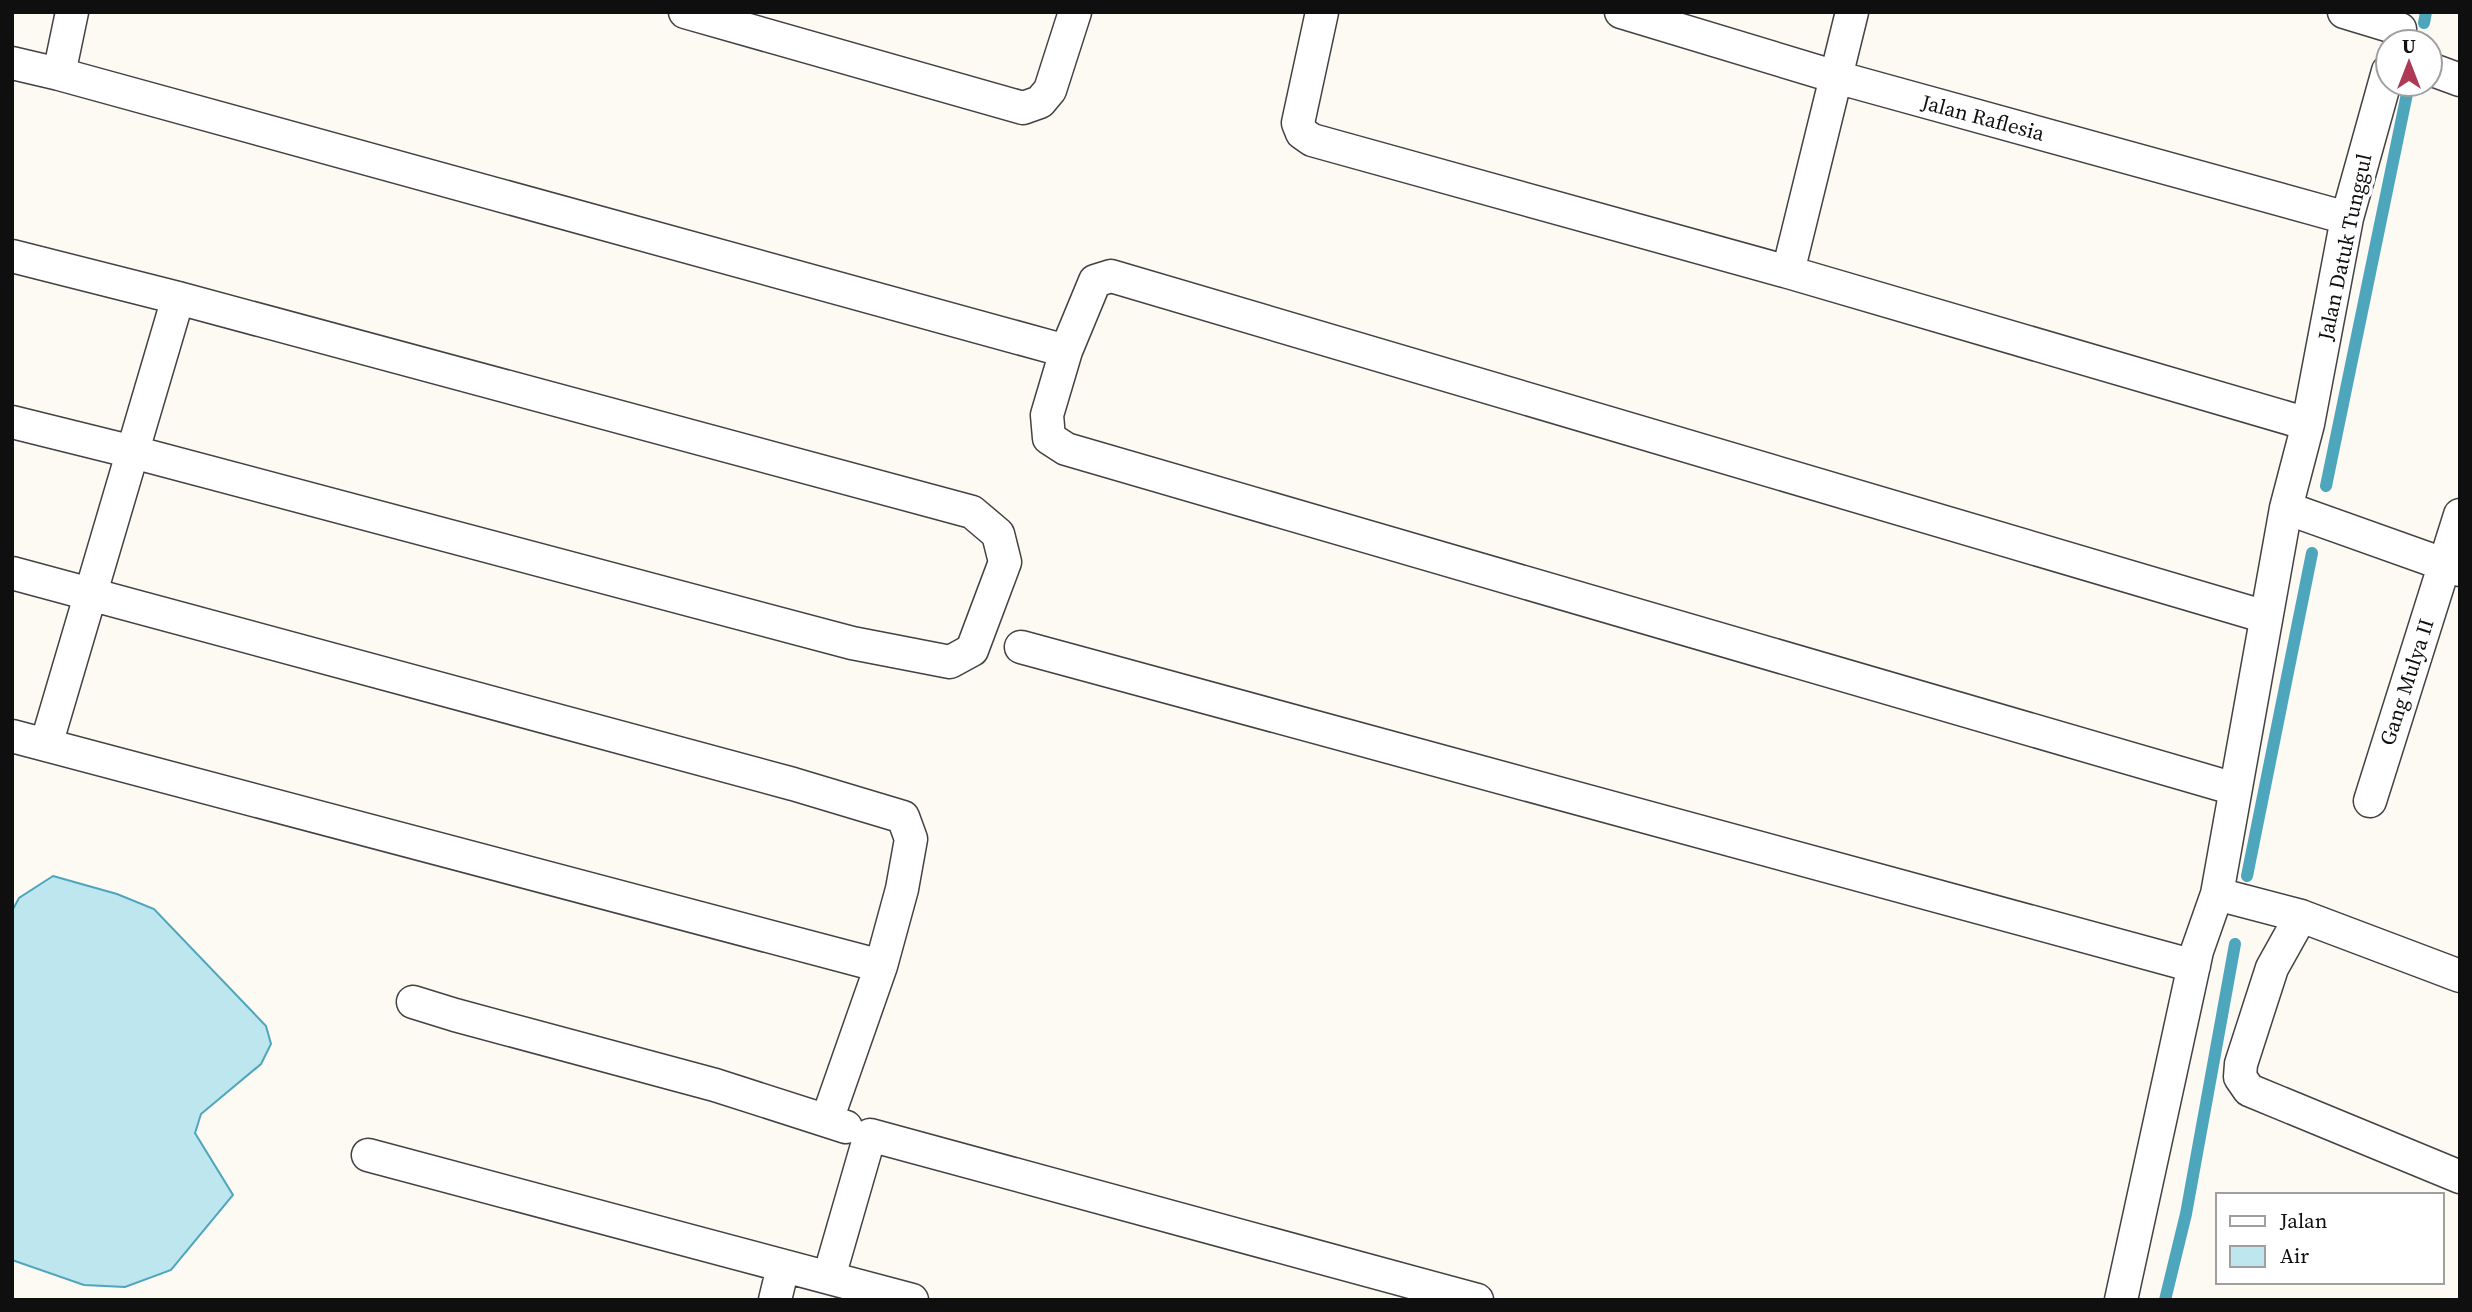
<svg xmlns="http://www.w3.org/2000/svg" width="2472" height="1312" font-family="'Source Serif 4',serif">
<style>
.water{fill:#bee6ef;stroke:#4ea6bc;stroke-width:2}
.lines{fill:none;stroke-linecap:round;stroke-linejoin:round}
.stream{stroke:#4ea6bc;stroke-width:12}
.street-casing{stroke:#424242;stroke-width:35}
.street{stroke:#fff;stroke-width:32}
.labels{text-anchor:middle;stroke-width:7;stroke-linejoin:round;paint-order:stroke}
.street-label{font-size:21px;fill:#0f0f0f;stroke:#fff}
</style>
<rect width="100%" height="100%" fill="#fdf9f3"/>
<path class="water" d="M53 876 117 894 154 909 266 1026 271 1044 261 1064 201 1114 195 1133 233 1195 171 1270 125 1287 84 1285 12 1260V911L19 898Z"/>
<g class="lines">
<path class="stream" d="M2424 23 2426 12
M2326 486 2409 84
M2247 876 2312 553
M2165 1300 2186 1214 2235 944"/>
<g class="street-casing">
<path id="street" d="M72 12 59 74 1066 351
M685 12 1023 108 1040 102 1050 90 1075 12
M1322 12 1298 123 1302 133 1312 140 1788 272 2308 424
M1621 12 1836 77 2347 218
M2344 12 2400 29
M12 63 59 74
M2430 69 2460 80
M12 256 178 298 972 512 998 534 1005 562 972 650 950 662 852 643 133 452 12 422
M1788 272 1852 12
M2286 508 2460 570
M12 573 793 784 903 817 911 839 902 889 881 966 827 1120
M1021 647 2194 966
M12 736 881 966
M46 745 178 298
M2235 789 1066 449 1049 438 1047 415 1066 351 1095 281 1111 276 2266 617
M2370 801 2460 515
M2217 894 2301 916 2460 976
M2301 916 2272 968 2241 1064 2240 1077 2249 1090 2460 1177
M413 1002 455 1015 715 1085 846 1127
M368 1155 912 1300
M829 1277 870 1135 1477 1300
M775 1300 783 1267
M2121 1300 2197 951 2217 894 2286 508 2308 424 2347 218 2388 71"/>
</g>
<use href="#street" class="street"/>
</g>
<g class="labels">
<g class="street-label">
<text transform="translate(1983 118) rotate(15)" y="7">Jalan Raflesia</text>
<text transform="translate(2345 247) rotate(-78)" y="7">Jalan Datuk Tunggul</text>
<text transform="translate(2407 682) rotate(-72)" y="7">Gang Mulya II</text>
</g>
</g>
<rect width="2472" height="1312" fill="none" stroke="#0f0f0f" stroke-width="28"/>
<rect x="2216" y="1193" width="228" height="91" fill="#ffffff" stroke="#9f9f9f" stroke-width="2"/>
<rect x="2230" y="1216" width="35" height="10" fill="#ffffff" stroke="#9f9f9f" stroke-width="2"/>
<text x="2280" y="1228" font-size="21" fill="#0f0f0f">Jalan</text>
<rect x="2230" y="1246" width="35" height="21" fill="#bee6ef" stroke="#9f9f9f" stroke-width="2"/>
<text x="2280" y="1263" font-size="21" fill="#0f0f0f">Air</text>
<g transform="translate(2409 63)"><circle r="33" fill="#ffffff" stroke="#9f9f9f" stroke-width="2"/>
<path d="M0-5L12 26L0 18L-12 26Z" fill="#ae3956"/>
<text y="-10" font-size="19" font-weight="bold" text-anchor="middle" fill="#0f0f0f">U</text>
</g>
</svg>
